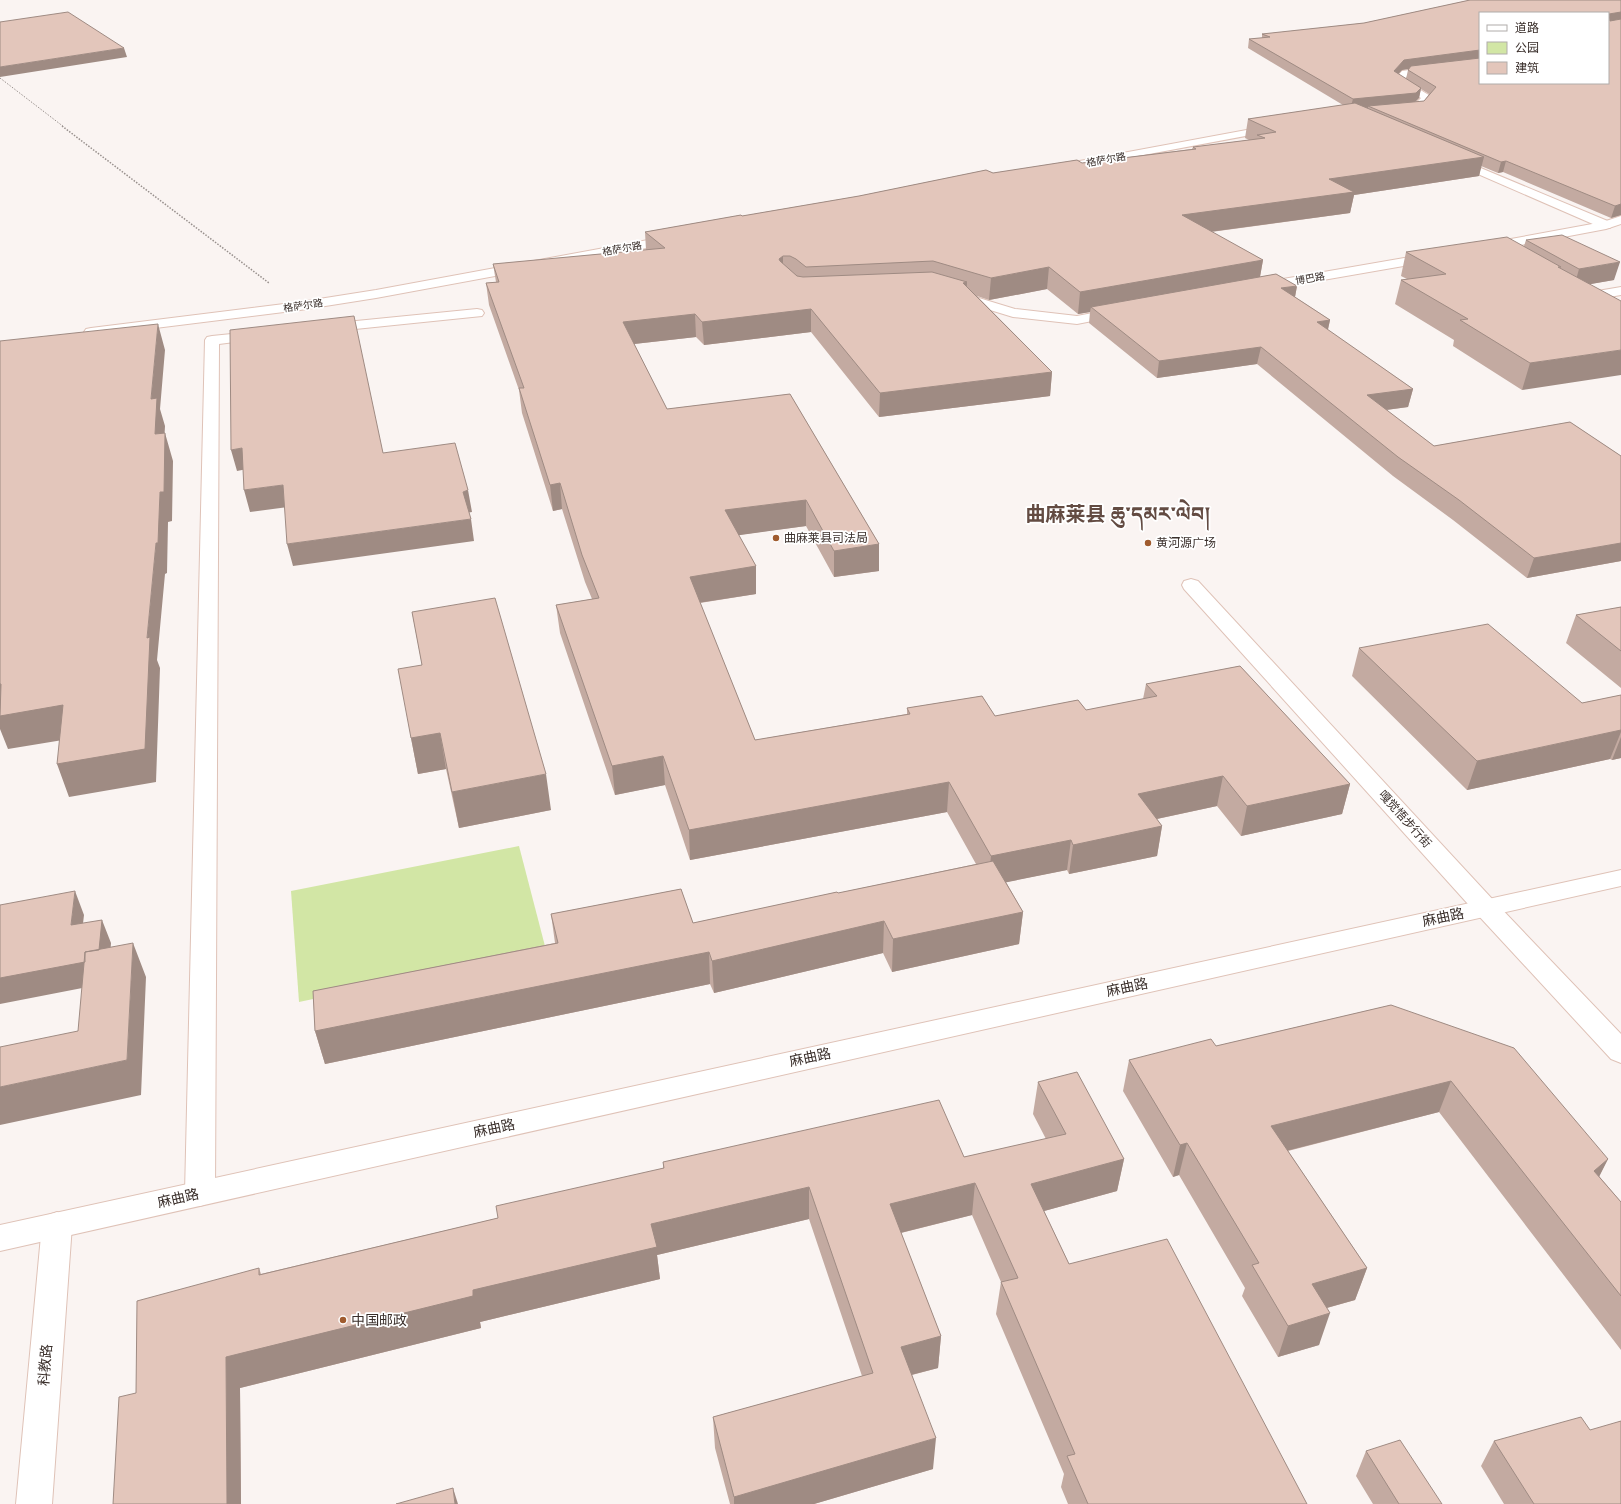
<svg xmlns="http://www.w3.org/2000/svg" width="1621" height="1504" font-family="'Noto Sans','Noto Sans SC','Noto Serif Tibetan',sans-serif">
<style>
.green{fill:#d2e6a5}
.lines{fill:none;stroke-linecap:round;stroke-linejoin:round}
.pedestrian-casing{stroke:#dfc2b7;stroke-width:2}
.minor-casing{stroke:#dfc2b7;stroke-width:2}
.tertiary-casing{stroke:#dfc2b7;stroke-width:2}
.secondary-casing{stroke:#dfc2b7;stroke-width:2}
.path-far1{stroke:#98908d;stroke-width:1;stroke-dasharray:1.5 1.5;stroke-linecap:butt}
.path{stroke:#98908d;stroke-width:1.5;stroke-dasharray:1.5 1.5;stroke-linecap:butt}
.pedestrian{fill:#fff;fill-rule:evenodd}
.minor{fill:#fff;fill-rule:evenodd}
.tertiary{fill:#fff;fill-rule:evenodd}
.secondary{fill:#fff;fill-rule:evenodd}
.wall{fill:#c3aaa1;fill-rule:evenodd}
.shaded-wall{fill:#9f8b83}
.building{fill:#e3c6bb;stroke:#9f8b83}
.poi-dot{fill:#a05b2e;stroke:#fff;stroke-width:1.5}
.labels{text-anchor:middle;stroke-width:3.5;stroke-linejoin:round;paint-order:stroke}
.far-street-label{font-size:10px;fill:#3a2f2b;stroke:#fff}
.poi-label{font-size:12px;fill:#3a2f2b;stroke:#fff;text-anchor:start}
.street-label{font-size:12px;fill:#3a2f2b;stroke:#fff}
.near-street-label{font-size:14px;fill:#3a2f2b;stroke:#fff}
.near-poi-label{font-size:14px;fill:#3a2f2b;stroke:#fff;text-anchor:start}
.town-label{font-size:20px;font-weight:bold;fill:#634b42;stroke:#fff}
</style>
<rect width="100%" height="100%" fill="#faf4f2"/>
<path class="green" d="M519 846 546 950 299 1002 291 891Z"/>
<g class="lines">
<g class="pedestrian-casing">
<path id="pedestrian" d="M1191 579 1198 581 1495 902 1621 1034V1063L1611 1059 1477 914 1184 589 1182 585 1184 581Z"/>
</g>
<g class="minor-casing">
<path id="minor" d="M1452 156 1610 222 1612 225 1610 228H1602L1448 161 1446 159Z
M1433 253 1438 254 1440 257 1438 260 1260 291 1255 290 1253 287 1255 284 1260 283Z
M1621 287V295L1580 302 1575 301 1573 298 1575 295 1580 294Z
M956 291 1015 309 1077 316 1118 308 1123 309 1125 312 1123 315 1077 324 1013 317 951 298 949 295 951 292Z
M477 309 482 310 484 313 482 316 326 332 321 331 319 328 321 325 326 324Z
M260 331 265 332 267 335 265 338 219 344 215 1193 211 1202 200 1206 189 1202 185 1193 205 340 207 337 212 336Z"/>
</g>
<g class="tertiary-casing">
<path id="tertiary" d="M1480 60V66L1408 75 1404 80 1432 97 1421 110 1397 113 1392 110 1397 107 1414 105 1421 98 1395 83 1393 81 1402 71Z
M1274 125 1279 128 1278 130 1058 171 1054 170 1052 168 1054 166 1058 165Z
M1621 216V224L1606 229 1489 251 1484 250 1483 247 1484 244 1489 243 1603 222Z
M675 235 679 236 681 239 679 242 376 298 300 310 91 336 86 335 84 332 86 329 91 328 300 302 376 290Z
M57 1212 68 1216 72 1225 52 1504H16L42 1225 46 1216Z"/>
</g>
<g class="secondary-casing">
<path id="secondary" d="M1621 870V886L0 1251V1225Z"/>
</g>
<path class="path-far1" d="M0 78 64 127"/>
<path class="path" d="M62 126 269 283"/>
<use href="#pedestrian" class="pedestrian"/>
<use href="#minor" class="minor"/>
<use href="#tertiary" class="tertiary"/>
<use href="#secondary" class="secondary"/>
</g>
<path class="wall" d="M1470 0H1621V215L1611 218 1503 172 1498 173 1481 166 1479 176 1354 195 1350 213 1211 232 1263 260 1260 277 1276 274 1297 286 1295 297 1330 320 1328 330 1413 389 1408 407 1386 410 1434 446 1570 422 1621 456V561L1527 578 1453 520 1393 476 1257 364 1157 378 1089 323 1090 312 1078 314 1047 289 989 300 977 296 1052 372 1050 396 879 417 811 332 704 345 696 337 634 344 667 409 790 394 879 544V571L834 577 806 526 738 535 756 566V594L700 603 755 740 907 714V708L982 696 995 716 1078 700 1086 710 1143 699 1146 684 1240 666 1350 784 1342 814 1241 836 1217 806 1157 819 1162 826 1157 856 1069 874 1067 870 1006 882 1023 912 1019 944 892 972 883 953 714 993 710 984 325 1064 315 1031 313 991 555 943 551 914 681 889 693 923 837 892 838 893 976 864 947 812 690 860 665 785 615 795 560 633 556 605 592 599 585 582 562 509 553 511 522 413 519 390 489 305 486 283 496 282 493 264 646 250 645 232 741 215 742 216 859 196 986 170 993 173 1077 160 1082 163 1192 149 1193 147 1249 140 1245 138 1248 119 1343 105 1248 48 1249 39 1262 38V34L1364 23ZM1480 13H1608V83H1480ZM1409 68 1408 70 1406 79 1398 74 1402 70ZM1421 89 1429 94 1424 101 1415 102 1419 98Z
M1526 240 1614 280 1590 284 1522 390 1453 346 1454 340 1395 304 1401 280 1407 279 1401 276 1406 252 1524 246Z
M1621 607V688L1566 643 1576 615Z
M412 612 551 810 459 828 446 769 418 774 411 738 422 665Z
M1359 648 1582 703 1621 695V758L1612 760 1610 759 1467 790 1352 676Z
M1391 1005 1608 1159 1599 1176 1621 1202V1350L1439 1112 1288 1151 1367 1268 1355 1300 1327 1308 1319 1345 1278 1357 1242 1296 1245 1288 1179 1175 1173 1177 1123 1091 1129 1060 1216 1046Z
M1038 1082 1124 1159 1117 1191 1044 1211 1069 1264 1307 1504H1068L1061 1487 1064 1474 996 1314 1001 1282 972 1215 901 1233 941 1336 938 1368 912 1375 933 1469 814 1504H730L715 1448 713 1417 862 1376 809 1219 657 1255 660 1279 480 1322 481 1328 240 1388 241 1504H113L136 1393 259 1268 261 1274 498 1218 663 1168V1162L964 1157 1046 1139 1033 1114Z
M1590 1430 1621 1504H1504L1481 1466 1494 1441Z
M1366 1451 1442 1504H1373L1356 1476Z"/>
<path class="shaded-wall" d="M1621 12V20L1608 23 1609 14Z
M124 48 127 57 0 77V67Z
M1480 50V59L1402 70 1392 81 1394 71 1404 60Z
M1421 88 1419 98 1413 104 1368 106V108L1350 109 1353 99Z
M1484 157 1479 176 1354 195 1350 213 1179 236 1182 215 1329 179Z
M1506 161 1503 172 1498 173 1501 162Z
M1621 204V215L1611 218 1615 206Z
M783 256V278L779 259Z
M1263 260 1259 282 1091 307 1090 312 1078 314 1080 292Z
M1620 262 1614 280 1574 287 1579 269Z
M1049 267 1047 289 989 300 991 278Z
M967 282 966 304 963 283Z
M1297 286 1294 302 1281 288Z
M811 309V332L704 345 702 322Z
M695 314 696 337 625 345 623 322Z
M1330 320 1326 337 1317 322Z
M158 324 165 350 160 409 165 426 163 462 155 434 151 399Z
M1261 347 1257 364 1157 378 1159 361Z
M1621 350V375L1522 390 1530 363Z
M1052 372 1050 396 879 417 880 393Z
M1413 389 1408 407 1363 413 1367 395Z
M165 433 173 461 172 521 168 522 167 573 165 574 157 660 160 668 156 782 69 797 57 764 147 638 156 543Z
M242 448 247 469 237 471 231 450Z
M560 483 562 509 553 511 550 485Z
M283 485 288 507 250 512 244 490Z
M468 490 472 512 466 513 463 492Z
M806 500V526L726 537 725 510Z
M471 519 474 541 293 566 287 544Z
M1621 543V561L1527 578 1534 558Z
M879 544V571L834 577V551Z
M756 566V594L691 604 690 577Z
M0 684 63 705 75 738 8 749 0 729Z
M1621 730V732L1610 759 1467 790 1477 761Z
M440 733 446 769 418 774 411 738Z
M1621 737V758L1612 760Z
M663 756 665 785 615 795 612 766Z
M546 774 551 810 459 828 452 792Z
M1223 776 1217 806 1133 824 1138 794Z
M949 782 947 812 690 860 689 830Z
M1350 784 1342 814 1241 836 1247 806Z
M1162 826 1157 856 1069 874 1073 845Z
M1071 840 1067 870 988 886 991 856Z
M75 891 84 915 80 949 71 925Z
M1023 912 1019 944 892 972 893 939Z
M102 920 111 943 108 983 0 1004V978Z
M884 921 883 953 714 993 712 961Z
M133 943 146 977 141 1095 0 1125V1087L127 1060Z
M709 952 710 984 325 1064 315 1031Z
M1451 1081 1439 1112 1262 1157 1271 1126Z
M1187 1143 1179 1175 1173 1177 1180 1145Z
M1124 1159 1117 1191 1026 1216 1031 1184Z
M1608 1159 1592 1191 1594 1171Z
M975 1183 972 1215 888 1236 890 1204Z
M809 1187V1219L657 1255 660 1279 480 1322 481 1328 240 1388 241 1504H227L226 1357 473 1290 651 1224Z
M1367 1268 1355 1300 1301 1315 1312 1284Z
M1330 1313 1319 1345 1278 1357 1288 1326Z
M941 1336 938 1368 899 1378 901 1347Z
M936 1438 933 1469 814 1504H734V1497Z
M453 1488 458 1504H455Z"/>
<path class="building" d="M1470 0H1621V12L1609 14 1610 21 1621 19V204L1615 206 1506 161 1501 162 1368 106 1424 101 1436 87 1408 70 1411 66 1480 58V83H1608V13H1480V50L1404 60 1394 71 1421 88 1416 93 1353 99 1249 39 1270 37 1262 34 1364 23Z
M68 12 124 48 0 67V22Z
M1355 103 1484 157 1329 179 1354 192 1182 215 1263 260 1080 292 1049 267 991 278 933 261 806 267 796 259 790 256H783L779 259 780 261 797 276 803 277 932 272 967 282 963 283 1052 372 880 393 811 309 702 322 695 314 623 322 667 409 790 394 879 544 834 551 806 500 725 510 756 566 690 577 755 740 910 714 907 708 982 696 995 716 1078 700 1086 710 1157 696 1146 684 1240 666 1350 784 1247 806 1223 776 1138 794 1162 826 1073 845 1071 840 991 856 949 782 689 830 663 756 612 766 556 605 599 598 582 555 560 483 550 485 519 388H524L486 283 499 282 493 264 665 248 645 232 741 215 742 216 859 196 986 170 993 173 1077 160 1082 163 1196 149 1193 147 1265 138 1257 135 1276 132 1248 119Z
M1562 235 1620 262 1579 269 1526 240Z
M1507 237 1561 267H1558L1621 301V350L1530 363 1460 320 1468 319 1401 280 1446 274 1406 252Z
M1276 274 1297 286 1281 288 1330 320 1317 322 1413 389 1367 395 1434 446 1570 422 1621 456V543L1534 558 1459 500 1398 457 1261 347 1159 361 1091 307Z
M354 316 383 453 455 443 468 490 463 492 471 519 287 544 283 485 244 490 242 448 231 450 230 330Z
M158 324 151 399 157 398 155 434 165 433 164 492H160L158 543H156L147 638 150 637 145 749 57 764 63 705 0 716 1 684H0V341Z
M495 598 546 774 452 792 440 733 411 738 398 669 422 665 412 612Z
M1621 607V651L1576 615Z
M1488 624 1582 703 1621 695V730L1477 761 1359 648Z
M993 861 1023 912 893 939 884 921 712 961 709 952 315 1031 313 991 558 943 551 914 681 889 693 923 837 892 838 893Z
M75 891 71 925 102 920 99 950 85 952V962L0 978V905Z
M133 943 127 1060 0 1087V1047L78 1031 85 952Z
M1391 1005 1514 1048 1608 1159 1594 1171 1621 1202V1296L1451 1081 1271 1126 1367 1268 1312 1284 1330 1313 1288 1326 1252 1265 1259 1263 1187 1143 1180 1145 1129 1060 1211 1039 1216 1046Z
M1077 1072 1124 1159 1031 1184 1069 1264 1167 1239 1307 1504H1088L1067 1456 1075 1454 1001 1282 1018 1278 975 1183 890 1204 941 1336 901 1347 936 1438 734 1497 713 1417 873 1373 809 1187 651 1224 657 1247 473 1290V1296L226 1357 227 1504H113L119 1397 136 1393 137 1301 259 1268V1275L498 1218 496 1206 664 1168 663 1162 939 1100 964 1157 1066 1134 1038 1082Z
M1581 1417 1590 1430 1621 1421V1504H1534L1494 1441Z
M1400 1440 1442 1504H1399L1366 1451Z
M453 1488 455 1504H396Z"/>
<g class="poi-dot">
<circle cx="776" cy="538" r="4"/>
<circle cx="1148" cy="543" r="4"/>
<circle cx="343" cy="1320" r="4"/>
</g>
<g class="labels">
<g class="far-street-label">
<text transform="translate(1106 159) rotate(-10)" y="4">格萨尔路</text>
<text transform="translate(622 248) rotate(-10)" y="4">格萨尔路</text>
<text transform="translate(1310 278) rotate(-10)" y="4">博巴路</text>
<text transform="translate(303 305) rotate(-8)" y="4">格萨尔路</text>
</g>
<g class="poi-label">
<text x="784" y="542">曲麻莱县司法局</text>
<text x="1156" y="547">黄河源广场</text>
</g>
<g class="street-label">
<text transform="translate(1405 819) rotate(48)" y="4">嘎觉悟步行街</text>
</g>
<g class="near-street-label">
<text transform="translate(1443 917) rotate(-12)" y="5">麻曲路</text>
<text transform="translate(1127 987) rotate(-12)" y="5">麻曲路</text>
<text transform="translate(810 1057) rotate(-12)" y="5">麻曲路</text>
<text transform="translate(494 1128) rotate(-12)" y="5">麻曲路</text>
<text transform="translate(178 1198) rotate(-13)" y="5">麻曲路</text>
<text transform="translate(45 1365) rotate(-85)" y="5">科教路</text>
</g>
<g class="near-poi-label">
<text x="351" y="1325">中国邮政</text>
</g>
<g class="town-label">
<text x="1118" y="521">曲麻莱县 ཆུ་དམར་ལེབ།</text>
</g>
</g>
<rect x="1479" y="12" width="130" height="72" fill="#ffffff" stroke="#b0acaa"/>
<rect x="1487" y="25" width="20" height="6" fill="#ffffff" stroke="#b0acaa"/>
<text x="1515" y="32" font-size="12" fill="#3a2f2b">道路</text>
<rect x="1487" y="42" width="20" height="12" fill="#d2e6a5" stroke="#b0acaa"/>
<text x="1515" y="52" font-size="12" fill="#3a2f2b">公园</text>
<rect x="1487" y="62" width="20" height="12" fill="#e3c6bb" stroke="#b0acaa"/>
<text x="1515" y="72" font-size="12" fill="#3a2f2b">建筑</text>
</svg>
